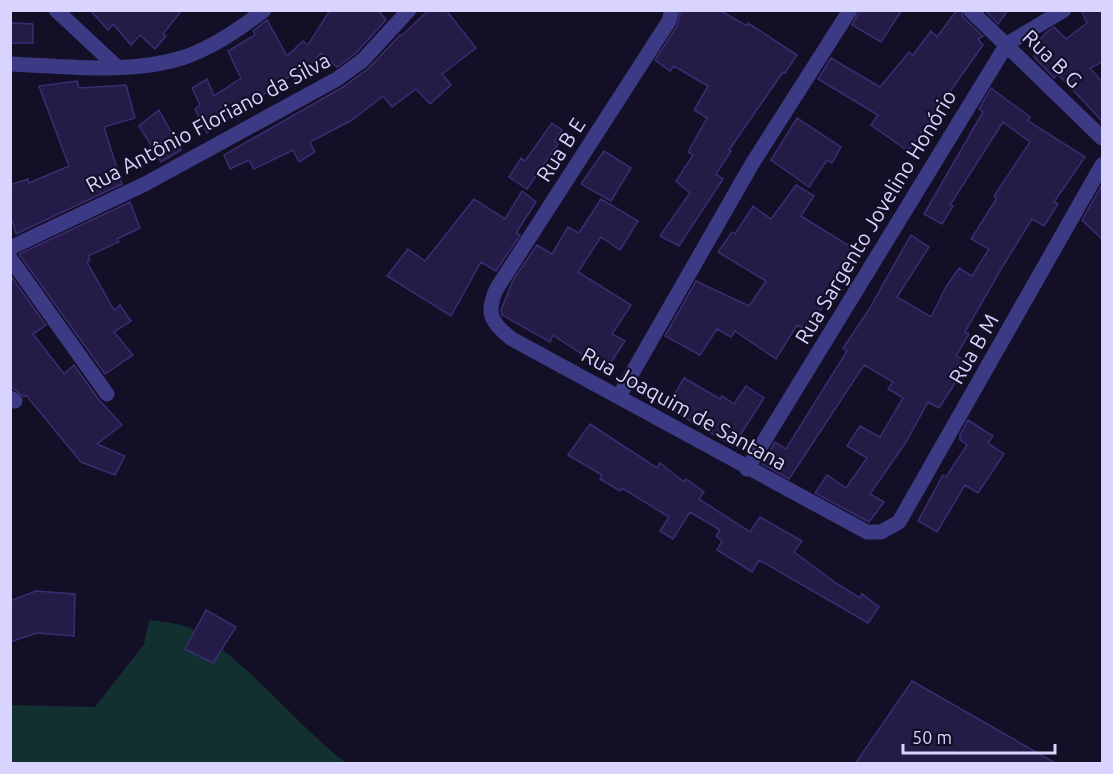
<svg xmlns="http://www.w3.org/2000/svg" width="1113" height="774" font-family="Ubuntu,sans-serif">
<style>
.green{fill:#12302f}
.building{fill:#241b47;stroke:#3b2d73;stroke-width:1.5}
.lines{fill:none;stroke-linecap:round;stroke-linejoin:round}
.minor{stroke:#3d3a85;stroke-width:15}
.labels{text-anchor:middle;stroke-width:4.5;stroke-linejoin:round;paint-order:stroke}
.street-label{font-size:21px;fill:#d9d4ff;stroke:#130f26}
</style>
<rect width="100%" height="100%" fill="#130f26"/>
<path class="green" d="M149 620C163 622 182 623 194 630 252 665 293 722 346 763L11 764V705L95 707 144 644Z"/>
<path class="building" d="M90 10H182L163 34 166 36 155 49 140 35 131 45 113 24 108 30Z
M330 10H378L386 20 356 53 337 67 321 53 296 80 290 76 207 133 195 109 200 105 192 88 207 79 214 96 241 78 228 51 255 35 253 31 267 20 287 56 303 41 308 45Z
M429 10H446L476 48 442 74 451 85 430 104 416 89 392 107 383 96 352 120 310 142 315 152 299 162 293 150 254 169 249 160 230 169 224 155 343 87 369 68 400 35 401 36Z
M681 10H719L747 26 748 23 797 55 785 73 783 72 729 150 731 151 716 174 723 179 679 246 660 236 690 193 676 181 693 155 688 152 707 118 694 110 708 86 674 66 670 71 655 60 677 26Z
M860 10H902L881 42 852 25Z
M957 10H961L963 17 983 36 978 39 983 45 908 151 871 125 878 115 818 79 831 58 880 87 909 52 913 55 931 31 937 37Z
M985 10H1008L998 24Z
M1081 10H1102V62L1090 68 1102 82V121L1058 74 1054 78 1034 57 1036 43 1048 31 1054 27 1066 39 1087 23Z
M10 23 33 24V43H10Z
M77 81 79 88 126 85 135 118 104 127 122 184 16 234 10 213V185L28 179 29 183 69 166 39 86Z
M991 88 1030 117 1028 121 1085 157 1054 202 1058 204 1044 226 1032 219 1004 264 965 332 969 334 956 356 966 361 952 388 939 408 928 402 906 442 870 494 884 502 869 522 815 493 827 475 846 488 867 458 847 446 860 426 880 437 903 398 888 389 893 382 864 365 789 479 762 464 775 442 786 449 847 351 843 348 868 311 911 235 929 247 897 297 931 317 946 287 959 268 972 276 989 249 971 239 997 198 994 196 1030 142 1003 122 950 205 953 206 942 224 924 214 983 112 979 109Z
M159 110 181 150 161 162 139 126Z
M797 118 841 147 832 163 827 160 809 187 771 160Z
M552 123 562 130 555 142 558 144 527 189 509 177 521 158 525 161Z
M604 151 631 168 611 201 581 184Z
M796 185 814 196 801 216 856 250 808 331 797 325 776 359 735 331 731 337 717 329 700 355 665 336 696 281 749 306 766 281 718 252 732 232 735 234 753 206 771 219Z
M1102 185V239L1082 220Z
M522 191 536 202 516 233 520 235 496 271 481 262 451 316 387 276 408 249 425 261 474 199 505 219Z
M601 199 638 221 620 250 601 237 578 272 631 305 612 334 625 341 606 370 553 335 550 342 502 315 501 310 513 280 537 245 552 254 568 227 579 233Z
M130 202 140 228 117 239 119 242 88 256 90 260 87 262 114 310 120 305 131 321 114 332 133 355 105 374 19 254Z
M10 275 46 325 33 334 64 374 74 365 99 400 122 425 97 444 125 456 115 475 81 462 26 395 24 397 10 386Z
M684 378 720 399 722 396 734 404 746 386 764 398 733 446 667 407Z
M968 420 993 436 988 443 1004 454 978 493 965 485 937 532 918 521 943 475 946 477 967 445 960 440V435Z
M590 424 657 468 660 463 684 482 686 479 704 492 699 499 750 532 760 517 802 541 794 552 836 583 860 598 862 594 879 607 868 623 759 560 752 572 717 550 722 541 716 536 720 530 690 512 673 539 660 531 669 517 622 488 620 491 600 479 602 475 568 455Z
M36 591 75 594 74 636 37 633 10 642V601Z
M206 610 236 627 213 663 185 649Z
M912 681 1057 764H855Z"/>
<g class="lines">
<path class="minor" d="M56 10 117 67
M672 10 669 21 497 288C485 313 491 323 512 339L867 532H881L899 522 1102 165
M970 10 1102 138
M10 64C67 66 130 75 185 57 213 47 240 29 264 10
M10 248 145 184 337 79 363 60 409 10
M10 258 107 394
M619 396 752 164 850 10
M10 398 15 401
M747 469 1007 44 1064 10"/>
</g>
<g class="labels">
<g class="street-label">
<text transform="translate(1052 59) rotate(44)" y="7">Rua B G</text>
<text transform="translate(208 123) rotate(-28)" y="7">Rua Antônio Floriano da Silva</text>
<text transform="translate(561 150) rotate(-57)" y="7">Rua B E</text>
<text transform="translate(876 217) rotate(-59)" y="7">Rua Sargento Jovelino Honório</text>
<text transform="translate(974 349) rotate(-60)" y="7">Rua B M</text>
<text transform="translate(684 409) rotate(29)" y="7">Rua Joaquim de Santana</text>
</g>
</g>
<rect width="1113" height="774" fill="none" stroke="#d9d4ff" stroke-width="24"/>
<path d="M903 744v9h152v-9" fill="none" stroke="#d9d4ff" stroke-width="3"/>
<text x="912" y="744" font-size="18" fill="#d9d4ff" stroke="#130f26" stroke-width="4.5" paint-order="stroke">50 m</text>
</svg>
